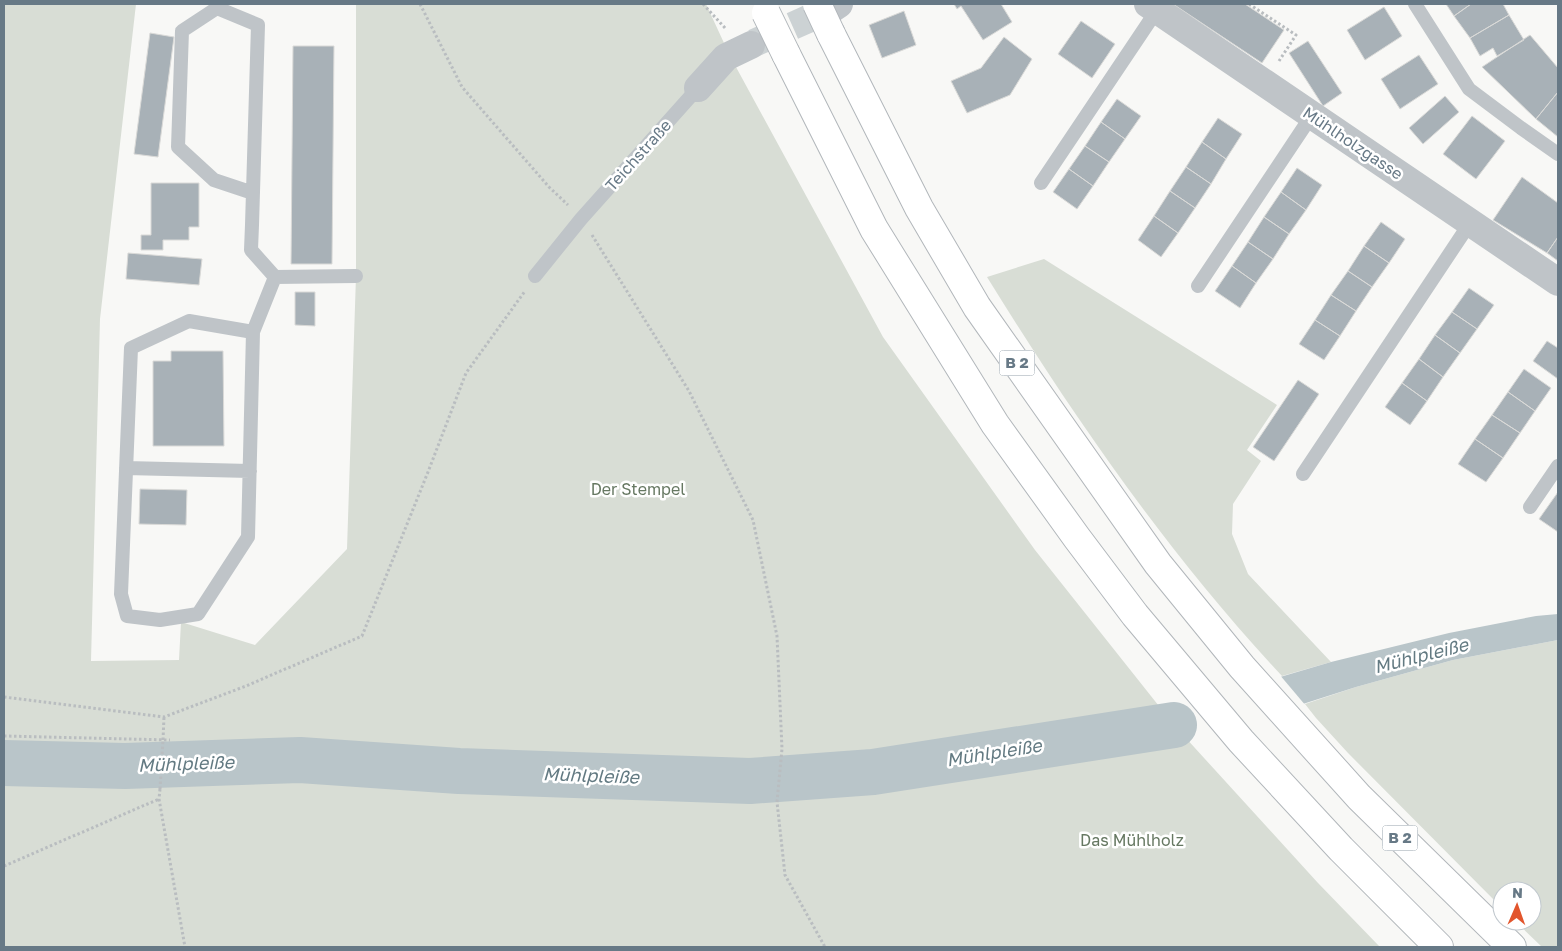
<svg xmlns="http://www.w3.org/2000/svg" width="1562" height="951" font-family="'Golos Text',sans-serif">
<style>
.green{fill:#d8ddd5}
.water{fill:#b9c5c9}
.pier{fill:#f8f8f6}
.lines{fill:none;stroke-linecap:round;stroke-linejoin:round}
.river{stroke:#b9c5c9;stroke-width:46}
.building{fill:#a8b1b7;stroke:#dadad8}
.minor-tunnel{stroke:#ccd2d4;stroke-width:28;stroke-dasharray:28 14;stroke-linecap:butt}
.trunk-casing{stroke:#b2b7bb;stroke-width:30}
.path{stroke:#b9bdc0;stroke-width:3;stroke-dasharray:2.5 2.5;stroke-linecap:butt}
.service{stroke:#bfc4c8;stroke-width:14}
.minor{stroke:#bfc4c8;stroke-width:28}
.trunk{stroke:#fff;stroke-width:28}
.trunk-bridge-casing{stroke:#b2b7bb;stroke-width:30;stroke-linecap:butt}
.path-bridge{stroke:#b9bdc0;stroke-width:3;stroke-dasharray:2.5 2.5;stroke-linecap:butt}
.trunk-bridge{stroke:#fff;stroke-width:28}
.labels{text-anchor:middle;stroke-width:5;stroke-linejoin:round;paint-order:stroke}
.shield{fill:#fff;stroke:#95a1aa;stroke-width:1}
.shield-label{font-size:15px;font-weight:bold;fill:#677986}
.street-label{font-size:16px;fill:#677986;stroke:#fff}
.park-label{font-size:16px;fill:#667862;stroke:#fff}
.water-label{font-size:18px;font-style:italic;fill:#637a82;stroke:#fff}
</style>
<rect width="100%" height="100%" fill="#f8f8f6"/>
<path class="green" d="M4 4H136L100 319 91 661 179 660 181 622 255 645 347 549 356 276V4H706L730 56 883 337 1035 550 1174 725 1318 883 1380 947H4Z
M1044 259 1277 405 1247 450 1261 461 1233 504 1232 534 1248 574 1331 662 1282 676C1169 555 1074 418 987 277Z
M1558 640V947H1542L1515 921H1532V891H1502V908L1348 753 1316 718 1305 704 1356 687 1453 660Z"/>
<path class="water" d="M1558 614V640L1453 660 1356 687 1177 744 1104 725 1155 714 1331 662 1449 633 1536 616Z"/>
<path class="pier" d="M1279 674 1306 706 1192 742 1165 708Z"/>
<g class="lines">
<path class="river" d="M4 763 125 766 300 760 459 771 750 781 873 772 1174 725"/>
</g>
<path class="building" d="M954 4H1001L1012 22 983 40 961 6 957 9Z
M1173 4H1245L1284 30 1262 63Z
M1446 4H1471L1454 16Z
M1471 4H1503L1509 15 1470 38 1454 16Z
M1384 7 1402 36 1365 60 1347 30Z
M904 11 916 45 882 58 869 25Z
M1509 15 1524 40 1497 56 1493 48 1480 56 1470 38Z
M1081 21 1115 44 1092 78 1058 54Z
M150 33 174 37 158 157 134 154Z
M1530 35 1558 68V92L1536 119 1482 67Z
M1004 37 1032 59 1010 95 967 113 951 81 981 68Z
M1308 41 1342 93 1323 106 1289 53Z
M293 46H334L332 264H291Z
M1419 55 1438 84 1400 109 1381 79Z
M1558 92V137L1536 119Z
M1445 96 1459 112 1423 144 1409 128Z
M1117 99 1141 116 1125 139 1101 122Z
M1472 116 1505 141 1476 179 1443 154Z
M1218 118 1242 134 1226 159 1202 142Z
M1101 122 1125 139 1109 162 1085 146Z
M1202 142 1226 159 1211 184 1186 167Z
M1085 146 1109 162 1093 186 1069 169Z
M1186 167 1211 184 1195 208 1170 191Z
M1297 168 1322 185 1306 210 1281 192Z
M1069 169 1093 186 1077 209 1053 192Z
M1522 177 1558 203V237L1547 253 1493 220Z
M151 183H199V227H189V240H163V250H141V235H151Z
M1170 191 1195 208 1178 233 1154 216Z
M1281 192 1306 210 1289 234 1264 217Z
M1154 216 1178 233 1161 257 1138 240Z
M1264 217 1289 234 1273 259 1248 242Z
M1381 222 1405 239 1389 263 1364 246Z
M1558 237V261L1547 253Z
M1248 242 1273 259 1256 283 1232 266Z
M1364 246 1389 263 1372 287 1348 271Z
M128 253 202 259 199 285 126 279Z
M1232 266 1256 283 1240 308 1215 291Z
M1348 271 1372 287 1356 311 1331 295Z
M1469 288 1494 305 1477 329 1452 312Z
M295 292H315V326L295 325Z
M1331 295 1356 311 1340 336 1315 320Z
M1452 312 1477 329 1460 353 1435 335Z
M1315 320 1340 336 1324 360 1299 344Z
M1435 335 1460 353 1443 377 1419 359Z
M1547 341 1558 348V379L1533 361Z
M171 351H223L224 446H153V361H171Z
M1419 359 1443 377 1427 401 1402 383Z
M1524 369 1551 388 1535 411 1508 392Z
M1298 380 1319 394 1274 461 1253 447Z
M1402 383 1427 401 1410 425 1385 407Z
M1508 392 1535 411 1520 433 1492 415Z
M1492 415 1520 433 1503 458 1475 439Z
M1475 439 1503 458 1486 482 1458 464Z
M140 489 187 490 186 525 139 524Z
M1558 492V532L1539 519Z"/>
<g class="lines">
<path class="minor-tunnel" d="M754 43 833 8"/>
<g class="trunk-casing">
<path id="trunk" d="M831 34 919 208 977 307 1158 564 1242 667 1359 797 1512 947
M786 54 874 229 995 424 1077 538 1135 615 1241 741 1341 849 1439 947"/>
</g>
<path class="path" d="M420 4 462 87 549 187 568 205
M703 4 726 29
M1249 4 1296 35 1279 61
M592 235 689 391 753 520 777 636 782 749 777 802 785 875 825 947
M4 697 164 717 246 686 362 636 428 472 466 373 525 291
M4 736 170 740
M163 740 164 717
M160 789 159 799 185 947
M4 866 159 799"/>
<path class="service" d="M1415 4 1469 89 1521 128 1558 154
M1041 183 1157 10
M253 193 214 180 178 147 182 31 217 8 258 25 252 225 251 250 275 277 356 276
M535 276 581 219 698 88
M1198 286 1312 115
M253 332 189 321 131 348 121 594 127 616 160 620 198 614 248 537 253 332 275 277
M126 468 250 471
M1303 474 1470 223
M1530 507 1558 466"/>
<path class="minor" d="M1148 4 1558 282
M833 8 839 4
M698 88 726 57 751 45"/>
<use href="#trunk" class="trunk"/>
<g class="trunk-bridge-casing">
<path id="trunk-bridge" d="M817 4 831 34
M766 13 786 54"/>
</g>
<path class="path-bridge" d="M160 789 163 740"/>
<use href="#trunk-bridge" class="trunk-bridge"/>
</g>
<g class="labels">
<g class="shield">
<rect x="999.5" y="350.5" width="35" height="25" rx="4"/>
<rect x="1382.5" y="825.5" width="35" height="25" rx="4"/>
</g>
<g class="shield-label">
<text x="1017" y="368">B 2</text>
<text x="1400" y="843">B 2</text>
</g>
<g class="street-label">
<text transform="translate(1353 143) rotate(34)" y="6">Mühlholzgasse</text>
<text transform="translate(638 155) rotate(-48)" y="6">Teichstraße</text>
</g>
<g class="park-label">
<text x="638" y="495">Der Stempel</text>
<text x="1132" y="846">Das Mühlholz</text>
</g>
<g class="water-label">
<text transform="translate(1421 656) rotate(-14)" y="6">Mühlpleiße</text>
<text transform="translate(994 753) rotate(-9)" y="6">Mühlpleiße</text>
<text transform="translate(186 764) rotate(-2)" y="6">Mühlpleiße</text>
<text transform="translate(591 776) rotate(2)" y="6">Mühlpleiße</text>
</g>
</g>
<rect width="1562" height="951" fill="none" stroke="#677986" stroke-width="10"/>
<g transform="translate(1517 906) rotate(2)"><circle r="24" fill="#ffffff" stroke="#c2c9cf"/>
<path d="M0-4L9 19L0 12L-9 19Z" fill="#e2552c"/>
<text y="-8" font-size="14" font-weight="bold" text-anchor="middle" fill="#677986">N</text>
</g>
</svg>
